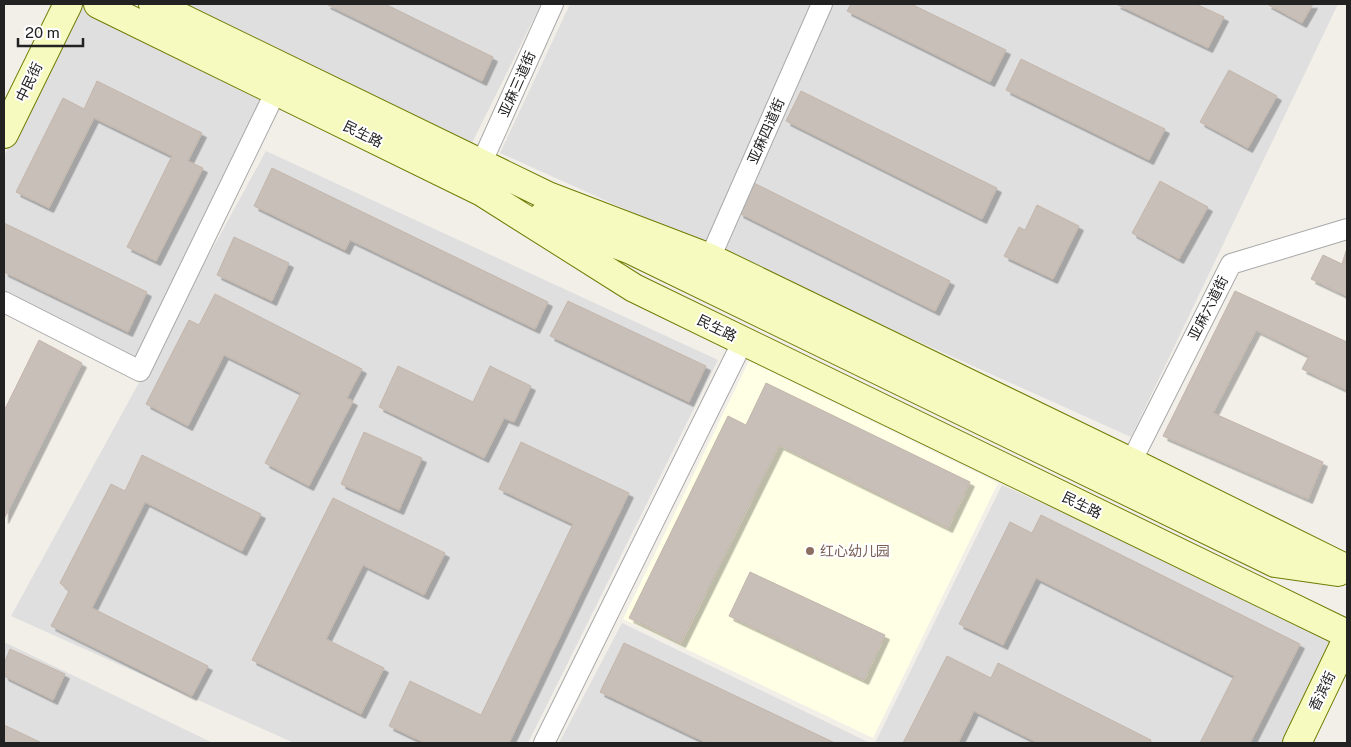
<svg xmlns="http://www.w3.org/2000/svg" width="1351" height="747" font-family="'Public Sans','Noto Sans SC',sans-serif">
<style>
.residential{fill:#e0dfdf}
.education{fill:#ffffe5}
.building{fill:#c7bfb8;stroke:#c4b6ab;filter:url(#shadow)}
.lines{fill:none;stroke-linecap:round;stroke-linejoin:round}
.street-casing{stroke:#a9a9a9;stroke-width:22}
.secondary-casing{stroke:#707d05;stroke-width:30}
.street{stroke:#fff;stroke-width:20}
.secondary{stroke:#f7fabf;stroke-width:28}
.education-dot{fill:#8d6e63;stroke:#fff;stroke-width:2}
.labels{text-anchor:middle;stroke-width:4;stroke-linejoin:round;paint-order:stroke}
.street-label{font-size:14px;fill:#222;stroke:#fff}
.education-label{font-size:14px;fill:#785e54;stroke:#fff;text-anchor:start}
</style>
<defs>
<filter id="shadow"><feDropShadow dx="4.5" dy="4.5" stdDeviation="0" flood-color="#0004"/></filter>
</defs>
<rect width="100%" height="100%" fill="#f2efe9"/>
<path class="residential" d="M79 4H83L268 94 136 364 4 293V156Z
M182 4H541L471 145Z
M570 4H1338L1131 437 500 153Z
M266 151 718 360 528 743H294L11 616Z
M1002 485 1339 638 1284 743H875Z
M622 623 870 743H559Z
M4 642 213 743H4Z"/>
<path class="education" d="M749 361 998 483 873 738 623 619Z"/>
<path class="building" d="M326 4H385L493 57 482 81Z
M851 4H911L1006 50 990 82 847 11Z
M1116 4H1196L1224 17 1208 48Z
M1267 4H1313L1302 23Z
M1021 59 1165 129 1149 160 1006 90Z
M1229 70 1277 96 1248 148 1200 122Z
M97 81 202 133 188 161 203 168 156 261 127 247 172 156 94 118 49 208 16 192 63 98 84 109Z
M801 91 997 188 982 219 786 121Z
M272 168 548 302 535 329 350 240 345 250 254 206Z
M1160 181 1208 207 1179 259 1132 233Z
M754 183 950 281 935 311 739 213Z
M1037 205 1079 226 1053 279 1004 256 1019 227 1025 230Z
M4 223 147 292 128 332 4 272Z
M234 237 289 263 272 301 217 275Z
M1347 248V296L1311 279 1323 255 1342 264Z
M1235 291 1347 342V390L1302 369 1309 356 1256 330 1213 413 1323 462 1308 499 1163 436Z
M215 294 362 369 347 398 353 401 309 486 265 463 301 393 224 355 188 426 146 404 189 320 199 325Z
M568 301 706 366 689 402 550 336Z
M39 340 82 363 4 519V411Z
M398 366 473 402 490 366 531 386 514 422 504 418 484 458 379 407Z
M766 383 970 482 948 528 779 445 681 643 629 618 728 416 746 425Z
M364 432 422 458 399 510 341 484Z
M521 442 629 493 509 743H425L389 726 410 681 481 715 573 524 499 489Z
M142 455 261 514 242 551 145 502 92 608 208 666 192 696 51 626 69 591 60 583 111 484 125 491Z
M333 498 445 553 424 595 363 565 326 639 384 668 361 714 252 660Z
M1041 515 1300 644 1250 743H1200L1234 676 1036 578 1003 645 959 624 1010 522 1032 533Z
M750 572 885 635 864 680 729 616Z
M624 643 835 743H707L600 692Z
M10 649 65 674 53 700 4 676V664Z
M947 656 991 678 998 663 1151 740 1150 743H1038L974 711 958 743H903Z
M4 725 42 743H4Z"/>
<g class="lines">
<g class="street-casing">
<path id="street" d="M481 164 553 4
M710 258 822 4
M4 302 140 371 276 91
M1131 462 1231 264 1347 229
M544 743 743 341"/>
</g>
<g class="secondary-casing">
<path id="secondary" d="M98 4 482 192 634 288 1347 634
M153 4 548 196 710 258 1131 462 1347 569
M4 134 68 4
M543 216 631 250 1275 563 1338 572
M1297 743 1347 639"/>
</g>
<use href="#street" class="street"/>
<use href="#secondary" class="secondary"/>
</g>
<circle class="education-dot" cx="810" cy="551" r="5"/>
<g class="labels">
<g class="street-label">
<text transform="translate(29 82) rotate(-64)" y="5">中民街</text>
<text transform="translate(517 84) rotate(-66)" y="5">亚麻三道街</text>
<text transform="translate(766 131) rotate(-66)" y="5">亚麻四道街</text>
<text transform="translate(363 134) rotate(26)" y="5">民生路</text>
<text transform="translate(1208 308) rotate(-63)" y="5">亚麻六道街</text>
<text transform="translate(717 328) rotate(26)" y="5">民生路</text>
<text transform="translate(1082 505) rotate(26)" y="5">民生路</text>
<text transform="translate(1322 691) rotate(-64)" y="5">香滨街</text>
</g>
<g class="education-label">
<text x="820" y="556">红心幼儿园</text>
</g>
</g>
<rect width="1351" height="747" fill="none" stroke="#222222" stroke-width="10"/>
<path d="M18 38v8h65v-8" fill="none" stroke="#222222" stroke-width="2.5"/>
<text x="25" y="38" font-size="15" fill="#222222" stroke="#ffffff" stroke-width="4" paint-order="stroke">20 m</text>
</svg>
